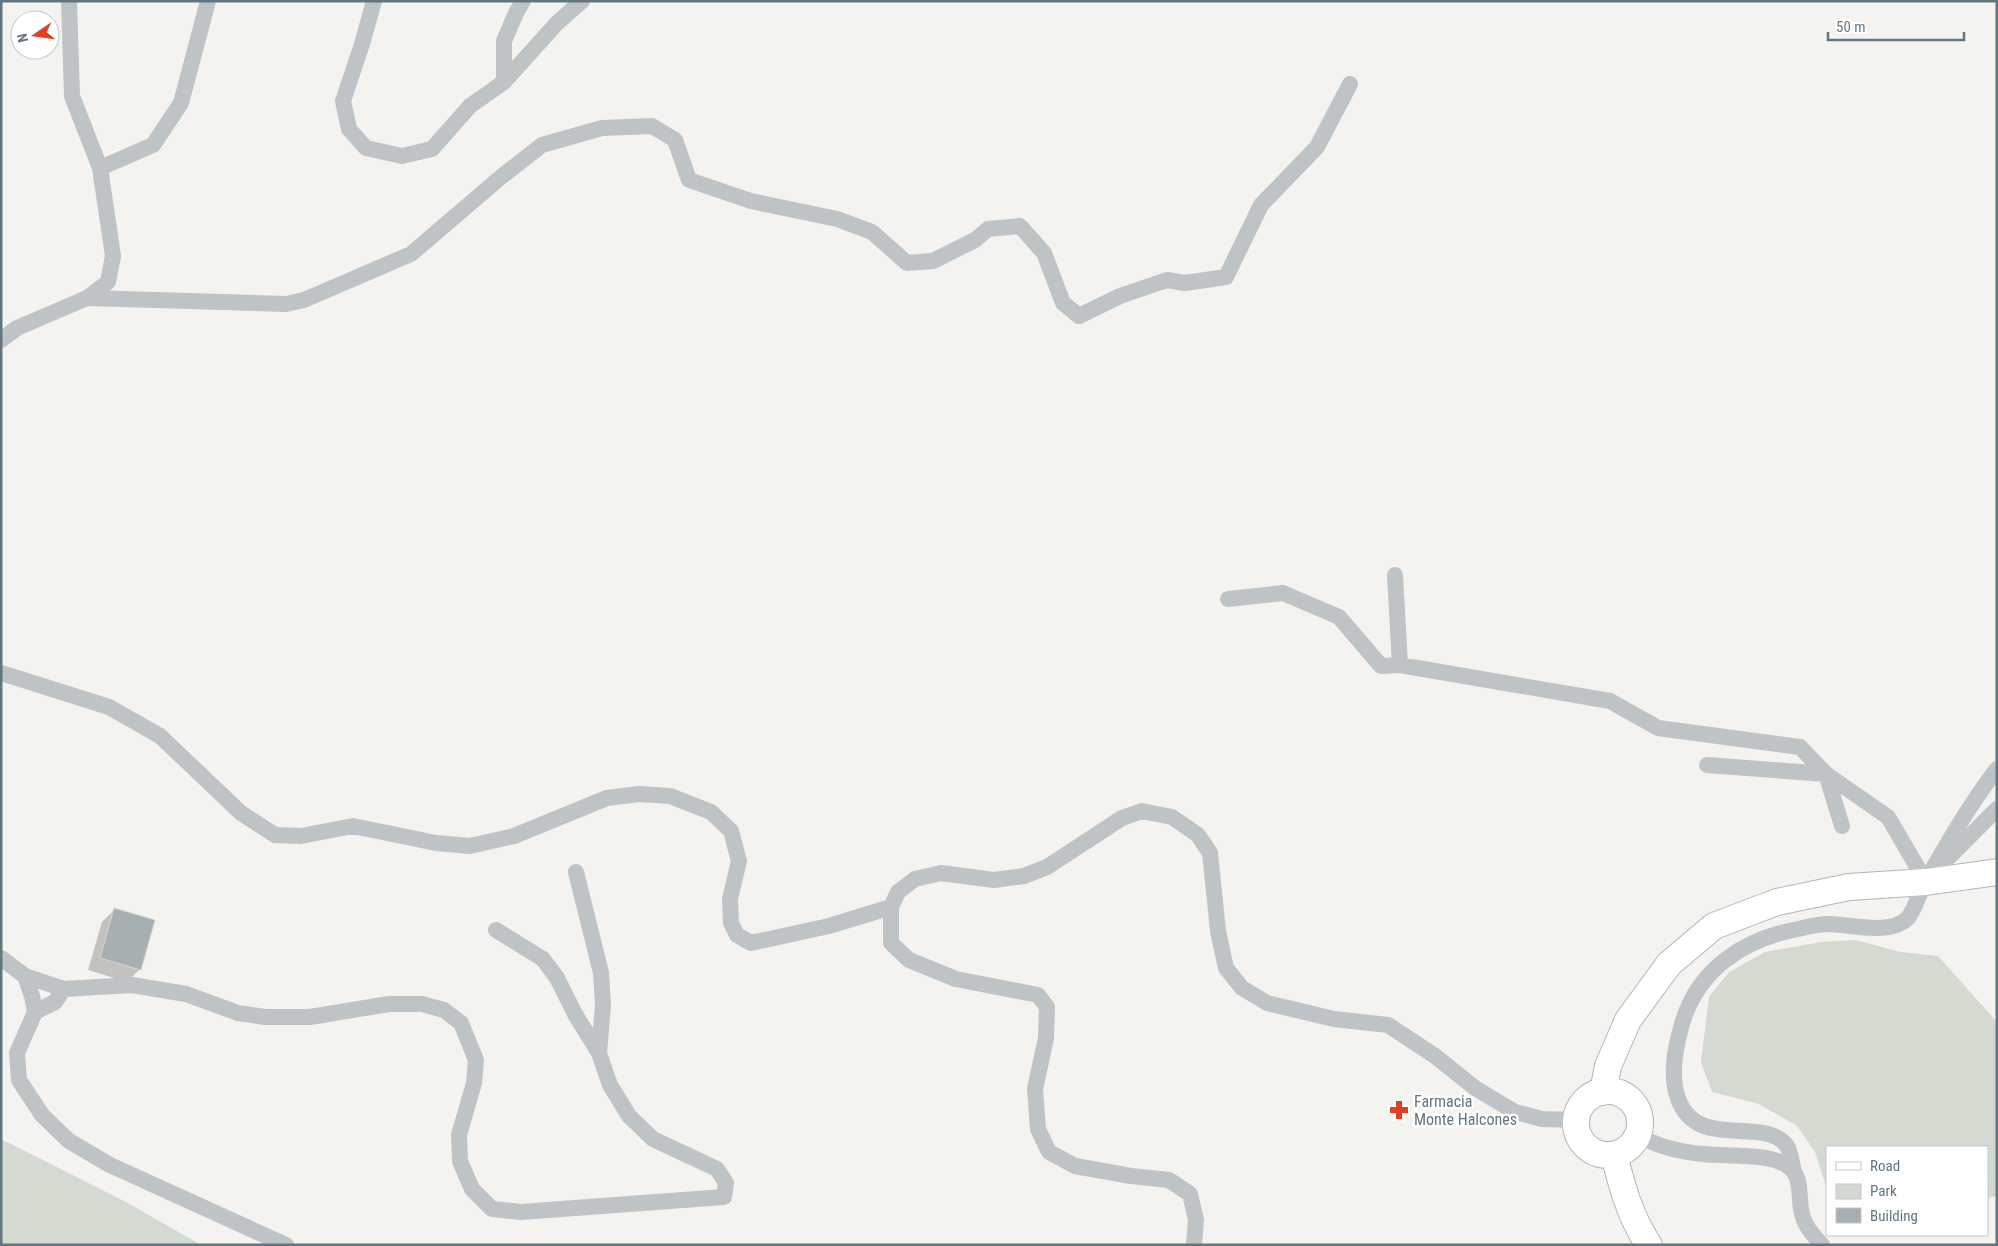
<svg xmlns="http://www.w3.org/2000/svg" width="1998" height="1246" font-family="'Roboto Condensed',sans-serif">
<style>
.green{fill:#d5dad0}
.shadow{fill:#0003}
.building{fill:#a6afb2;stroke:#d5d4d2}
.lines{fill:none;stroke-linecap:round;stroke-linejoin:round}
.primary-casing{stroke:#b1b6b9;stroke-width:28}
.street{stroke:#bec3c5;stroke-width:16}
.primary{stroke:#fff;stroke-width:26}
.labels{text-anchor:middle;stroke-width:5;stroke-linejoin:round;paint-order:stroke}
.poi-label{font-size:16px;fill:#637680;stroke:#fff;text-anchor:start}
</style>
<rect width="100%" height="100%" fill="#f4f3ef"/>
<path class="green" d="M1855 940 1901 952 1938 956 1997 1022V1196L1987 1198V1147H1827V1189L1815 1152 1797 1126 1759 1104 1712 1092 1701 1062 1709 997 1729 972 1765 952 1821 942Z
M1 1139 126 1202 201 1245H1Z"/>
<path class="shadow" d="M114 910 140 969 127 982 88 970 102 922Z"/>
<path class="building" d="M114 908 155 920 141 970 100 958Z"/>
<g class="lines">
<g class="primary-casing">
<path id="primary" d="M1576 1123a32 32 0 1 1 64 0a32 32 0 1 1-64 0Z
M1603 1092 1608 1066 1628 1020 1669 964 1714 926 1777 902 1849 887 1926 882 1997 872
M1614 1155C1622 1186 1630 1217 1649 1245"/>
</g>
<path class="street" d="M374 1 362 44 343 101 349 129 366 148 402 156 432 149 470 106 504 82 557 23 582 1
M504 82V41L516 13 523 1
M100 168 153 145 181 103 208 1
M87 298 286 304 304 300 411 254 501 177 542 145 602 128 652 126 675 140 689 180 751 201 837 219 872 232 907 263 933 261 975 240 988 229 1020 226 1044 253 1063 303 1079 316 1120 296 1167 280 1185 283 1226 277 1261 205 1317 147 1350 84
M1 340 17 328 87 298 108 282 113 256 100 168 72 96 69 1
M1395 575 1400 665
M1228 599 1283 593 1339 617 1381 666 1400 665 1610 701 1658 728 1800 747 1826 774 1888 817 1926 882
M1 673 109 707 160 736 241 813 275 835 301 836 353 826 436 843 470 846 514 836 607 798 639 794 670 796 711 812 731 831 739 861 730 899 731 923 737 935 751 943 829 926 891 907
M1707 765 1826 774
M1826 774 1842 826
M1946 860 1997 809
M576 872 601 973 603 1005 599 1053
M1 958 25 976 64 989 132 985 186 994 238 1013 265 1017H310L389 1004H422L444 1010 461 1023 476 1060 474 1083 459 1135 460 1161 472 1189 492 1209 521 1212 724 1197 726 1183 717 1169 653 1139 629 1116 610 1085 599 1053 575 1014 557 978 543 959 496 930
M25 976 32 996 35 1012 17 1053 19 1080 42 1115 69 1141 110 1165 286 1245
M35 1012 55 1002 64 989
M1638 1135C1658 1147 1680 1152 1703 1154 1726 1157 1779 1151 1794 1172 1801 1182 1799 1198 1801 1209 1803 1224 1812 1234 1822 1245
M1794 1172C1792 1165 1791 1152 1787 1146 1765 1115 1699 1151 1679 1101 1669 1077 1675 1048 1682 1024 1698 969 1744 939 1798 929 1807 927 1818 924 1828 924 1850 924 1891 936 1908 918 1915 909 1920 891 1926 881 1948 842 1970 804 1997 769
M1194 1245 1196 1220 1190 1194 1169 1180 1131 1176 1075 1166 1049 1152 1038 1129 1035 1089 1046 1038 1047 1007 1038 995 956 979 909 960 891 943V907L898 892 915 879 941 873 994 880 1024 876 1047 867 1122 818 1142 811 1172 817 1198 835 1210 853 1218 931 1226 968 1242 988 1267 1003 1334 1019 1388 1025 1435 1056 1475 1088 1515 1112 1542 1119 1576 1120"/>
<use href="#primary" class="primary"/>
</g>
<defs>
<g id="pharmacy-bare" transform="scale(1.5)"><path d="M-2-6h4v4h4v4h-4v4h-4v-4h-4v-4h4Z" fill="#df3f23" stroke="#fff" stroke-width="2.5" paint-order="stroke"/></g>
</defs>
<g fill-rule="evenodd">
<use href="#pharmacy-bare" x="1399" y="1110"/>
</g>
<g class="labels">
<g class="poi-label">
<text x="1414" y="1107">Farmacia<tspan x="1414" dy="18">Monte Halcones</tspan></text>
</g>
</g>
<rect width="1998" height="1246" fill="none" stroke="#637680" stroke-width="5"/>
<rect x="1826" y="1146" width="162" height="90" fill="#ffffff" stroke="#c1c8cc"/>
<rect x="1836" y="1162" width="25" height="8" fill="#ffffff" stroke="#c1c8cc"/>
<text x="1870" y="1171" font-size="15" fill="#637680">Road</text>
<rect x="1836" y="1184" width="25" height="15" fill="#d5dad0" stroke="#c1c8cc"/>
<text x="1870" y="1196" font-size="15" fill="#637680">Park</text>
<rect x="1836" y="1208" width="25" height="15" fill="#a6afb2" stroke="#c1c8cc"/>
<text x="1870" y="1221" font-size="15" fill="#637680">Building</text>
<g transform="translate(35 35) rotate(257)"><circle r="24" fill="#ffffff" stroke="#c1c8cc"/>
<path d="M0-4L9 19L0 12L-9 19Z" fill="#df3f23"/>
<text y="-8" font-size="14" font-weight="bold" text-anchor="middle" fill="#637680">N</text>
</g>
<path d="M1828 32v8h136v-8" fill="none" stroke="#637680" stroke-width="2.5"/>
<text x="1836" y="32" font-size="15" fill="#637680" stroke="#ffffff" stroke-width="4" paint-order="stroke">50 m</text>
</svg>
